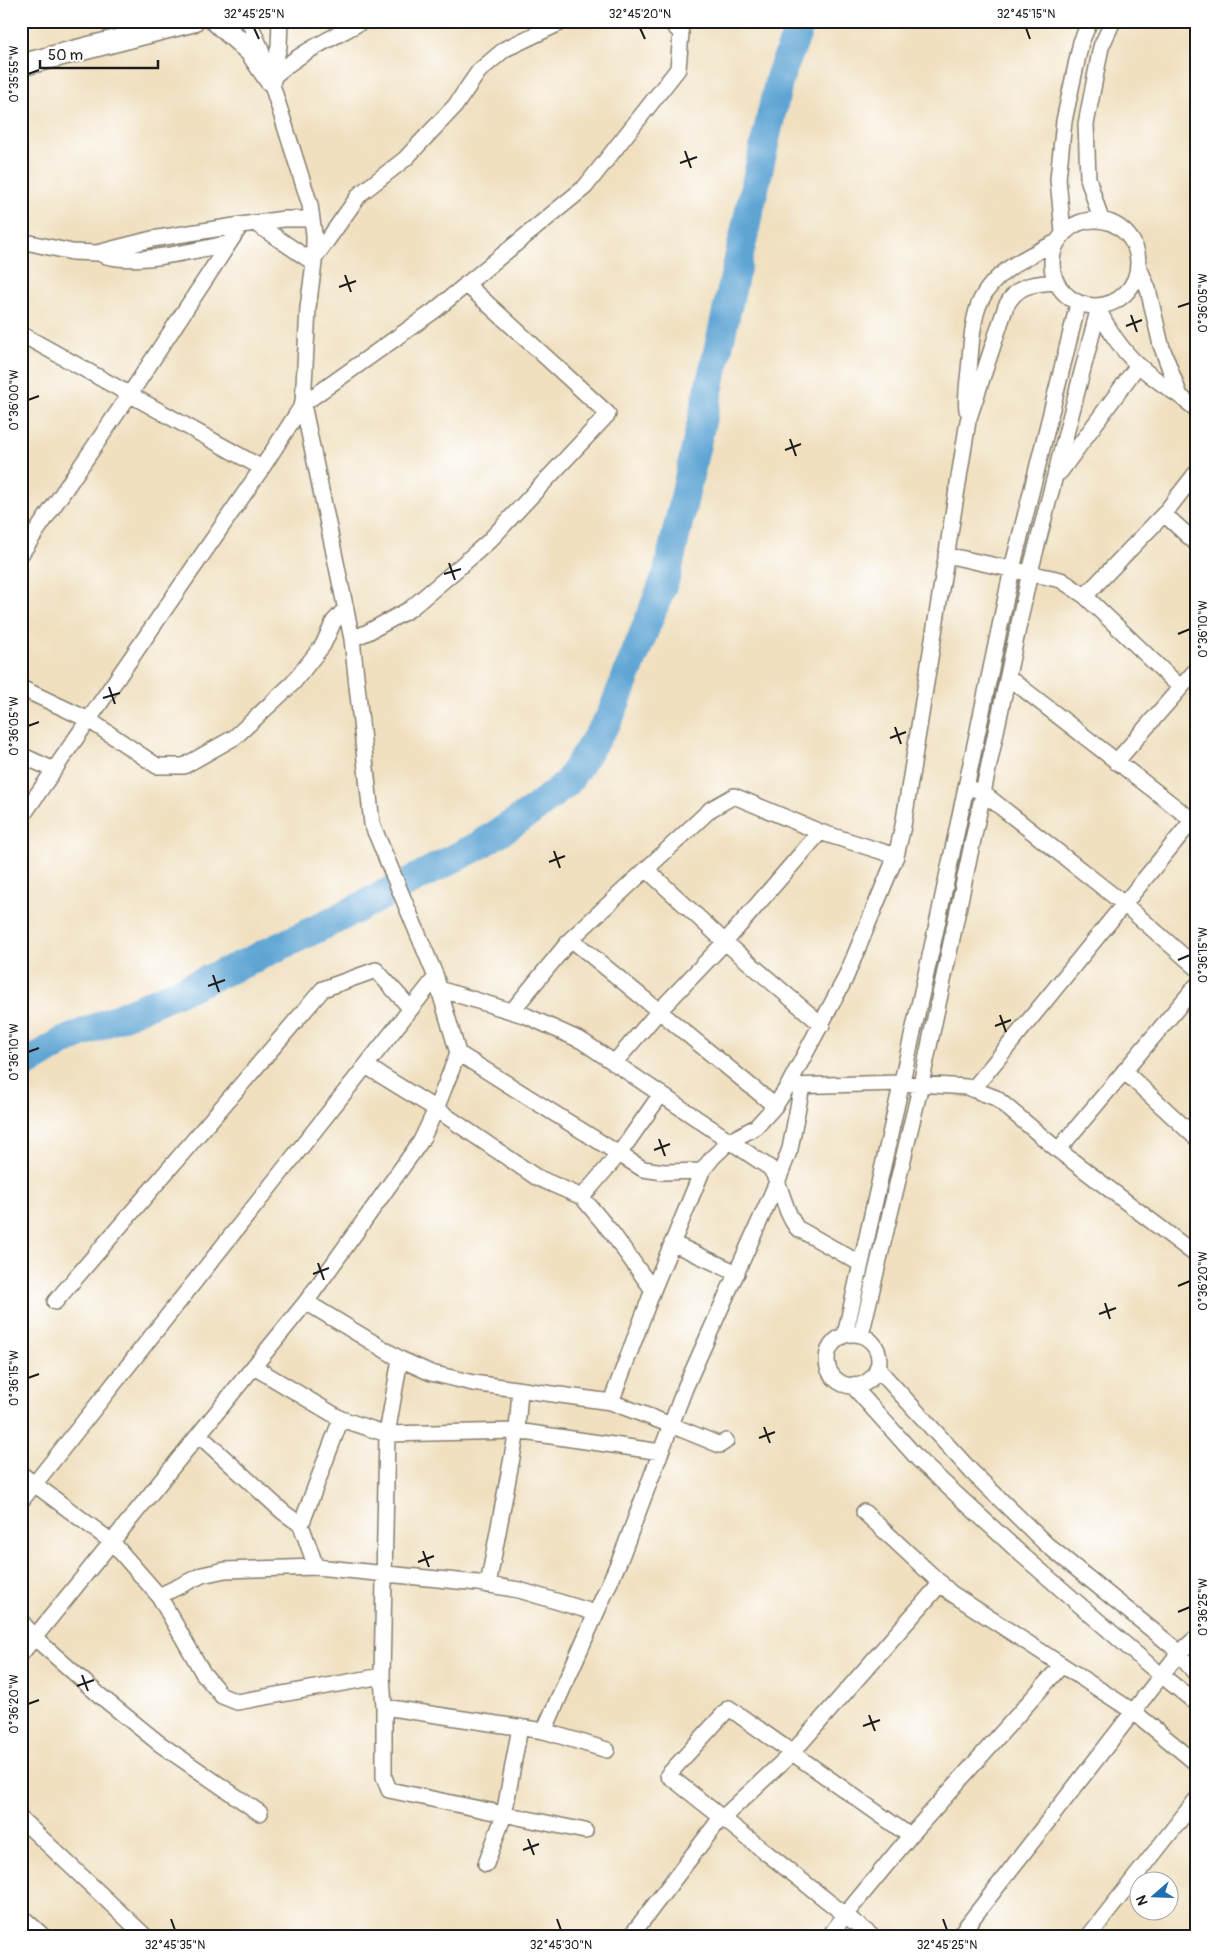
<svg xmlns="http://www.w3.org/2000/svg" width="1217" height="1958" font-family="Pangolin,sans-serif">
<style>
.lines{fill:none;stroke-linecap:round;stroke-linejoin:round}
.river{stroke:#5ea5d4;stroke-width:29}
.minor-casing{stroke:#867e6e;stroke-width:18}
.secondary-casing{stroke:#867e6e;stroke-width:24}
.minor{stroke:#fff;stroke-width:15}
.secondary{stroke:#fff;stroke-width:21}
.ticks{fill:none;stroke:#1c1c1c;stroke-width:2}
.neatline{fill:none;stroke:#1c1c1c;stroke-width:2}
.ticks-label{font-size:12px;text-anchor:middle;fill:#1c1c1c}
</style>
<rect width="100%" height="100%" fill="#fff"/>
<filter id="ink" filterUnits="userSpaceOnUse"><feTurbulence type="fractalNoise" baseFrequency=".02" numOctaves="2"/><feDisplacementMap in="SourceGraphic" scale="10" xChannelSelector="R" yChannelSelector="G"/><feConvolveMatrix kernelMatrix="1 2 1 2 8 2 1 2 1" color-interpolation-filters="sRGB"/></filter>
<filter id="wash" filterUnits="userSpaceOnUse"><feTurbulence type="fractalNoise" baseFrequency=".0096" numOctaves="4" result="noise"/><feDisplacementMap in="SourceGraphic" scale="20" xChannelSelector="R" yChannelSelector="G"/><feGaussianBlur stdDeviation="1.12" result="paint"/><feColorMatrix in="noise" values="0 0 0 0 0 0 0 0 0 0 0 0 0 0 0 0 0 1.4 0 .05"/><feComposite in="paint" operator="in"/></filter>
<g filter="url(#wash)">
<rect width="100%" height="100%" fill="#f0e0c0"/>
<g class="lines">
<path class="river" d="M21 1067 62 1042 245 963 333 921 478 846 532 811 567 783 610 717 667 574 780 76 802 21"/>
</g>
</g>
<g filter="url(#ink)">
<g class="lines">
<g class="minor-casing">
<path id="minor" d="M272 77 279 46 280 21
M270 80C299 52 329 40 363 21
M1052 263a43 43 0 1 1 86 0a43 43 0 1 1-86 0Z
M1101 220 1088 178 1086 124 1101 47 1113 21
M255 223 314 263
M1063 233 1058 179 1064 121 1081 42 1090 21
M21 241 72 252 97 253 152 239 241 225 284 219H312
M103 255C137 266 192 250 228 244
M314 259 360 194 405 159 455 106 479 71 505 49 564 21
M1099 311C1121 354 1139 369 1180 396L1161 345 1148 289 1138 265
M21 334 262 468
M1180 396 1196 409
M967 410C965 393 969 376 970 359 971 343 973 317 980 302 994 271 1028 256 1057 242
M1060 472 1138 365
M1164 514 1196 543
M21 554 130 394 241 225
M946 555 1061 580 1085 596 1180 687
M1085 596 1164 514 1196 473
M352 639 368 632 410 609 463 564 489 541 608 414 466 284
M1008 677 1196 823
M21 688 89 720 157 766H184L235 737 293 683 323 645 334 621 346 608
M21 755 54 770
M1116 762 1196 670
M977 790 983 793 1124 904 1196 967
M21 818 262 468 303 404 308 308 314 263V234L310 205 260 47 249 21
M646 869 725 942 822 1025
M571 939 711 809 734 796 820 832
M439 989 527 1016 582 1041 770 1168C783 1187 783 1210 797 1228L861 1264
M512 1011 571 939 775 1106
M458 1053 619 1154 661 1094
M614 1063 660 1010 725 942 820 832 896 856
M366 1066 436 1109 536 1177 582 1197 619 1154 643 1169 664 1172 702 1171 713 1157 730 1141 756 1127 775 1106 788 1086 901 1083 967 1087 996 1098 1058 1150 1196 1255
M1124 1071 1196 1138
M788 1086 845 979 896 856 903 826 968 421 1006 306C1018 284 1032 284 1056 282
M973 1089 1196 816
M1058 1150 1196 986
M582 1197 612 1233 653 1290 611 1402 671 1425 621 1557 544 1731 607 1750
M672 1243 737 1273
M653 1290 702 1171
M55 1302 323 989 376 970 411 1009
M306 1302 400 1359 431 1373 473 1383 611 1402
M827 1360a26 26 0 1 1 52 0a26 26 0 1 1-52 0Z
M845 1335 935 934 1012 569 1078 304
M861 1335 921 1084 1030 572 1099 307
M400 1359 387 1434 382 1676 384 1707 544 1731
M254 1367 341 1419 387 1434 517 1431 661 1452
M877 1368 972 1472 1046 1544 1172 1646 1196 1674
M852 1385 919 1460 1021 1554 1150 1666 1196 1703
M199 1435 283 1512 301 1525 316 1567 478 1583 519 1590 596 1613
M726 1441 720 1445 671 1425 685 1388 778 1180 790 1149 802 1086
M21 1474 112 1542 159 1596 202 1575 225 1570 316 1567
M21 1501 436 977
M864 1512 951 1593 1134 1712 1196 1763
M301 1525 341 1419
M488 1585 517 1431 520 1390
M159 1596 203 1673 222 1696 237 1702 382 1676
M21 1621 35 1638 98 1694 160 1744 260 1813
M21 1654 306 1302 421 1141 436 1109 458 1053 439 989 436 977 372 824 352 639 303 404 434 311 585 187 678 69 681 33 669 21
M384 1707V1777L389 1790 585 1831
M21 1819 146 1937
M486 1864 504 1815 520 1727
M21 1916 44 1937
M630 1937 717 1823 792 1753 941 1583
M829 1937 845 1915 910 1836 1062 1665
M873 1937 668 1775 729 1708 910 1836
M958 1937 1178 1654 1196 1638
M1088 1937 1196 1800"/>
</g>
<g class="secondary-casing">
<path id="secondary" d="M216 21 251 52 270 80
M21 65 193 21"/>
</g>
<use href="#minor" class="minor"/>
<use href="#secondary" class="secondary"/>
</g>
</g>
<path class="ticks" d="M254 28 259 39M640 28 645 39M1026 28 1030 39M28 74 39 70M685 151 691 168M680 163 697 157M345 275 351 292M339 287 356 281M1178 307 1190 303M1131 315 1137 332M1126 326 1142 320M28 400 39 396M790 439 796 456M785 450 801 444M449 563 455 580M444 574 461 569M1178 634 1190 629M109 687 115 704M103 698 120 693M28 726 39 722M895 727 901 744M890 738 906 732M554 851 560 868M549 862 565 856M1178 960 1190 955M213 975 219 992M208 986 225 980M1000 1015 1006 1032M995 1026 1011 1020M28 1052 39 1048M659 1139 665 1156M654 1150 670 1144M318 1263 324 1280M313 1274 329 1268M1178 1286 1190 1281M1105 1303 1110 1319M1099 1314 1116 1308M28 1378 39 1374M764 1427 770 1443M759 1438 775 1432M423 1551 429 1567M418 1562 434 1556M1178 1612 1190 1607M82 1675 88 1691M77 1686 94 1680M28 1704 39 1700M869 1715 875 1731M863 1726 880 1720M528 1839 534 1855M523 1850 539 1844M171 1919 175 1930M557 1919 561 1930M943 1919 947 1930"/>
<rect width="1217" height="1958" fill="none" stroke="#fff" stroke-width="55"/>
<g transform="translate(1154 1896) rotate(250)"><circle r="24" fill="#ffffff" stroke="#a4a4a4"/>
<path d="M0-4L9 19L0 12L-9 19Z" fill="#1f6fb2"/>
<text y="-8" font-size="14" font-weight="bold" text-anchor="middle" fill="#1c1c1c">N</text>
</g>
<path d="M40 60v8h118v-8" fill="none" stroke="#1c1c1c" stroke-width="2.5"/>
<text x="48" y="60" font-size="15" fill="#1c1c1c" stroke="#ffffff" stroke-width="4" paint-order="stroke">50 m</text>
<rect x="28" y="28" width="1162" height="1902" class="neatline"/>
<g class="ticks-label">
<text x="254" y="18">32°45'25"N</text>
<text x="640" y="18">32°45'20"N</text>
<text x="1026" y="18">32°45'15"N</text>
<text transform="translate(14 74) rotate(-90)" y="4">0°35'55"W</text>
<text transform="translate(1203 303) rotate(-90)" y="4">0°36'05"W</text>
<text transform="translate(14 400) rotate(-90)" y="4">0°36'00"W</text>
<text transform="translate(1203 629) rotate(-90)" y="4">0°36'10"W</text>
<text transform="translate(14 726) rotate(-90)" y="4">0°36'05"W</text>
<text transform="translate(1203 955) rotate(-90)" y="4">0°36'15"W</text>
<text transform="translate(14 1052) rotate(-90)" y="4">0°36'10"W</text>
<text transform="translate(1203 1281) rotate(-90)" y="4">0°36'20"W</text>
<text transform="translate(14 1378) rotate(-90)" y="4">0°36'15"W</text>
<text transform="translate(1203 1607) rotate(-90)" y="4">0°36'25"W</text>
<text transform="translate(14 1704) rotate(-90)" y="4">0°36'20"W</text>
<text x="175" y="1949">32°45'35"N</text>
<text x="561" y="1949">32°45'30"N</text>
<text x="947" y="1949">32°45'25"N</text>
</g>
</svg>
